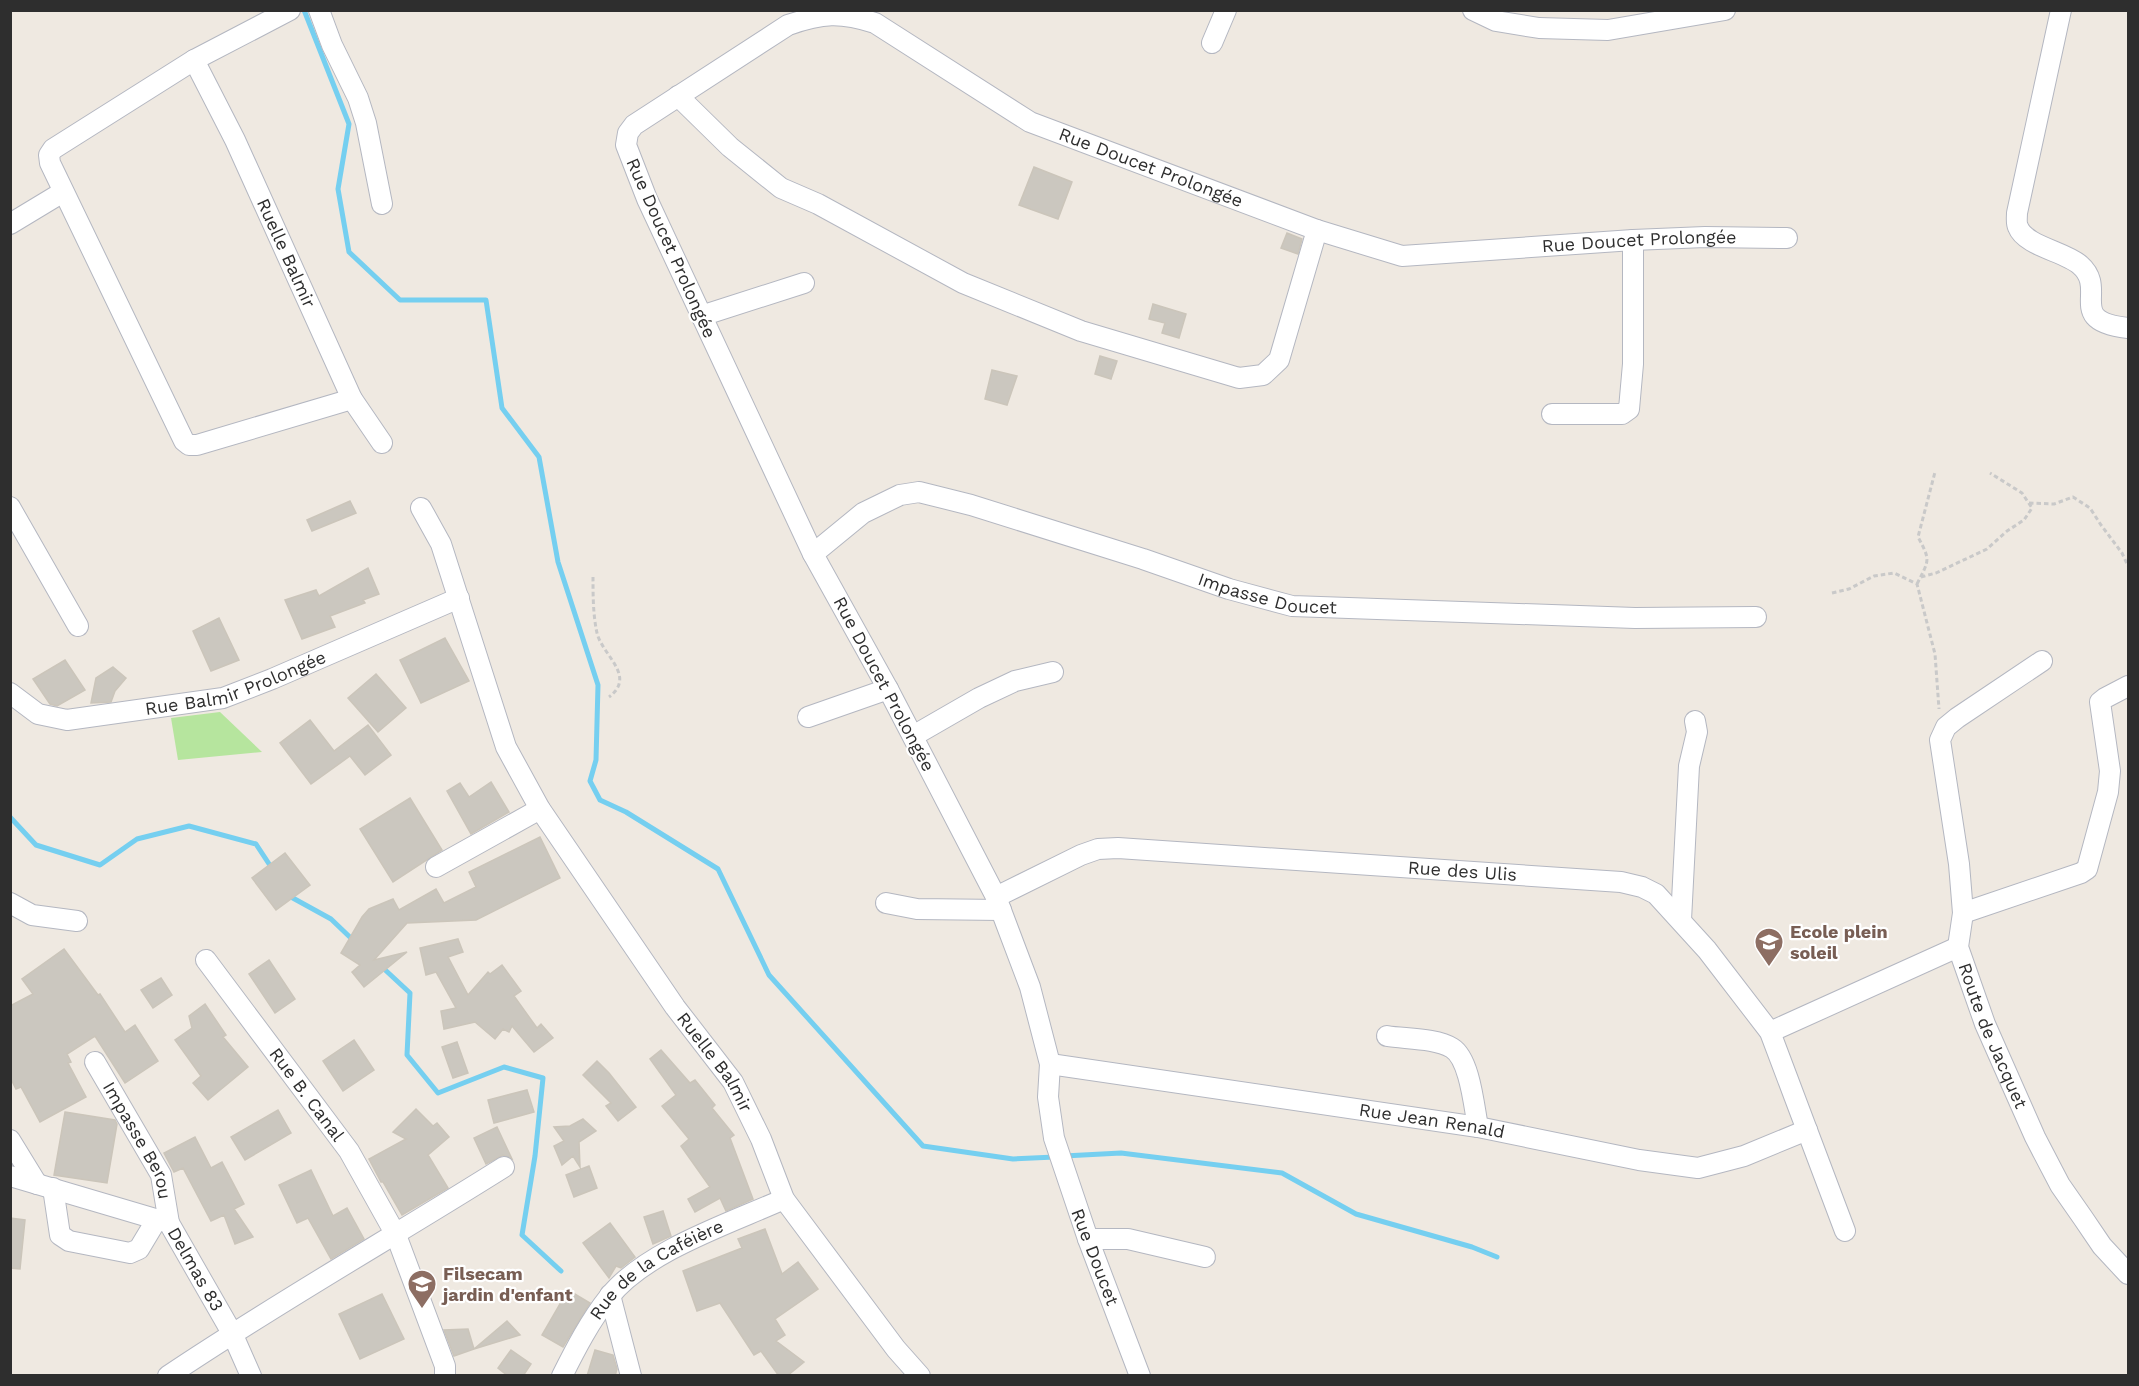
<svg xmlns="http://www.w3.org/2000/svg" width="2139" height="1386" font-family="'Work Sans',sans-serif">
<style>
.green{fill:#b6e59e}
.lines{fill:none;stroke-linecap:round;stroke-linejoin:round}
.stream{stroke:#75cff0;stroke-width:5}
.building{fill:#cbc7bf;stroke:#cbc5ba;stroke-width:1.5}
.minor-casing{stroke:#b4b7c1;stroke-width:22}
.path{stroke:#c9c9c9;stroke-width:3;stroke-dasharray:4.5 3;stroke-linecap:butt}
.minor{stroke:#fff;stroke-width:20}
.labels{text-anchor:middle;stroke-width:4.5;stroke-linejoin:round;paint-order:stroke}
.street-label{font-size:18px;fill:#2e2e2e;stroke:#fff}
.education-label{font-size:18px;font-weight:bold;fill:#785e54;stroke:#fff;text-anchor:start}
</style>
<rect width="100%" height="100%" fill="#efe9e1"/>
<path class="green" d="M220 712 262 752 178 760 171 718Z"/>
<g class="lines">
<path class="stream" d="M304 10 349 124 338 189 349 252 400 300H486L502 408 539 457 558 562 598 685 596 760 590 781 600 800 626 812 718 869 769 975 923 1146 1013 1159 1055 1157
M10 817 36 845 100 865 137 839 189 826 256 844 273 870
M289 893 291 897 331 919 355 942
M382 967 410 993 407 1055 438 1093 504 1067 543 1078 535 1156 522 1235 561 1271
M1064 1156 1121 1153 1282 1173 1356 1214 1472 1247 1497 1257"/>
</g>
<path class="building" d="M1034 167 1072 182 1058 219 1019 205Z
M1287 233 1302 239 1298 254 1281 248Z
M1153 304 1186 314 1179 338 1162 333 1165 323 1149 319Z
M1100 356 1117 361 1111 379 1095 374Z
M992 370 1017 376 1007 405 985 399Z
M350 501 356 513 312 531 307 520Z
M368 568 379 594 363 600 365 603 330 616 335 627 302 639 285 600 316 590 319 596Z
M219 618 239 660 211 671 193 631Z
M445 638 469 681 421 703 400 660Z
M65 660 85 690 57 706 50 704 33 679Z
M113 667 126 678 115 691 111 702 91 703 96 678Z
M376 674 406 708 378 732 348 698Z
M310 720 334 751 368 725 391 755 365 775 350 756 311 784 280 743Z
M491 782 509 812 471 834 447 791 460 783 469 797Z
M410 798 442 850 393 882 360 829Z
M540 837 560 878 476 920 407 923 374 960 407 952 364 987 352 972 360 965 341 953 362 917 369 909 393 899 399 910 436 889 444 903 476 887 469 872Z
M285 853 310 885 276 910 252 878Z
M458 939 463 952 448 957 468 995 488 972 490 974 502 965 521 991 514 996 537 1028 541 1024 553 1038 534 1052 512 1026 509 1032 503 1029 495 1039 475 1022 444 1029 441 1011 456 1008 436 972 426 975 420 948Z
M64 949 98 995 100 994 125 1032 135 1025 158 1061 125 1083 95 1036 67 1054 71 1062 68 1063 86 1097 40 1122 21 1087 16 1089 10 1077V1006L33 994 22 979Z
M269 960 295 999 275 1013 249 974Z
M161 978 172 995 153 1008 141 990Z
M205 1004 226 1035 223 1037 248 1067 208 1100 193 1083 201 1076 175 1040 192 1028 189 1016Z
M354 1040 374 1070 343 1091 323 1061Z
M457 1042 468 1073 453 1078 442 1047Z
M661 1050 690 1083 695 1080 715 1105 712 1108 734 1135 730 1138 753 1199 726 1211 720 1198 695 1212 688 1199 710 1187 681 1146 689 1139 662 1106 676 1095 650 1059Z
M597 1061 609 1073 636 1107 618 1121 606 1106 611 1103 583 1075Z
M527 1090 534 1112 494 1123 488 1100Z
M416 1109 433 1126 437 1123 449 1137 428 1155 448 1188 402 1215 383 1182H381L369 1159 406 1139 393 1132Z
M278 1110 291 1133 245 1160 231 1137Z
M65 1112 115 1120 117 1124 107 1183 54 1175Z
M583 1119 596 1131 579 1142 580 1167 573 1156 562 1165 554 1146 564 1141 554 1127 570 1126Z
M497 1127 512 1159 503 1155 486 1164 474 1138Z
M195 1137 211 1168 222 1162 244 1204 234 1209 253 1237 235 1244 224 1215 211 1221 183 1168 174 1172 164 1153Z
M589 1166 597 1188 574 1197 566 1175Z
M311 1170 333 1216 347 1208 364 1239 331 1259 308 1218 297 1223 279 1185Z
M663 1211 671 1236 653 1244 644 1217Z
M10 1218 25 1220 20 1269 10 1268Z
M610 1223 635 1257 621 1268 616 1266 609 1278 583 1243Z
M765 1229 782 1274 798 1262 818 1289 775 1319 785 1335 776 1341 804 1362 787 1376H779L761 1351 754 1355 720 1303 697 1311 683 1271 742 1248 738 1239Z
M568 1290 590 1303 563 1347 542 1335Z
M382 1294 404 1339 360 1359 339 1314Z
M507 1321 520 1335 474 1349Z
M468 1329 474 1349 454 1356 444 1330Z
M511 1350 531 1364 523 1376H508L498 1368Z
M595 1350 613 1355 617 1369 615 1376H587Z"/>
<g class="lines">
<g class="minor-casing">
<g id="minor">
<path d="M290 10 194 60 53 149 49 155 50 163 184 441 189 445H197L352 399"/>
<path d="M319 10 332 45 358 98 366 123 382 204"/>
<path d="M1473 10 1496 21 1539 28 1608 30 1725 10"/>
<path d="M2061 10 2017 213C2017 217 2016 223 2018 227 2025 246 2066 252 2080 265 2109 290 2064 321 2128 328"/>
<path d="M1212 43 1226 10"/>
<path id="s1" d="M194 60 235 140 352 399 382 443"/>
<path d="M678 96 730 147 781 188 818 204 963 283 1081 331 1239 378 1263 375 1279 360 1317 230"/>
<path d="M10 224 63 192"/>
<path d="M701 316 804 283"/>
<path d="M1552 414H1622L1629 409 1633 364V240"/>
<path d="M10 507 78 626"/>
<path id="s2" d="M421 508 441 544 506 747 540 809 675 1007 733 1082 761 1139 784 1199 896 1349 920 1376"/>
<path id="s3" d="M813 554 863 513 900 495 919 492 971 505 1143 559 1229 589 1292 606 1635 618 1756 617"/>
<path id="s4" d="M2042 661 1957 718 1946 727 1940 740 1959 864 1963 913 1958 947 1985 1024 2035 1137 2060 1185 2083 1218 2102 1246 2128 1274"/>
<path id="s5" d="M10 693 38 714 67 720 223 698 272 679 459 598"/>
<path d="M808 717 888 689"/>
<path d="M913 736 979 698 1015 681 1053 672"/>
<path d="M436 867 540 809"/>
<path id="s6" d="M996 897 1081 855 1098 849 1118 848 1621 882 1642 887 1656 894 1707 950 1770 1032 1845 1231"/>
<path d="M10 903 32 915 77 921"/>
<path d="M886 903 917 909 1001 910"/>
<path d="M1963 913 2081 873 2087 869 2108 792 2110 771 2100 702 2105 698 2128 686"/>
<path d="M1681 920 1689 766 1697 732 1695 721"/>
<path id="s7" d="M206 960 349 1151 396 1235 445 1366V1376"/>
<path d="M1770 1032 1958 947"/>
<path d="M1387 1036C1405 1039 1436 1038 1452 1048 1470 1059 1474 1107 1478 1127"/>
<path id="s8" d="M95 1062 161 1175 169 1223"/>
<path id="s9" d="M1050 1064 1478 1127 1639 1160 1698 1168 1744 1156 1807 1130"/>
<path d="M10 1140 37 1184"/>
<path id="s10" d="M10 1176 169 1223 232 1333 251 1376"/>
<path d="M53 1188 60 1235 69 1241 130 1253 139 1249 157 1219"/>
<path d="M1088 1239H1128L1205 1257"/>
<path d="M610 1295 631 1376"/>
<path d="M168 1376C278 1302 393 1237 504 1167"/>
<path id="s11" d="M562 1376C576 1348 590 1321 609 1297 645 1251 731 1223 784 1199"/>
<path id="s12" d="M1140 1376 1088 1239 1054 1138 1048 1097 1050 1064 1030 987 996 897 888 689 813 554 647 199 626 145 628 133 634 125 788 25C823 13 840 12 875 23L1030 122 1317 230 1402 256 1633 240 1705 237 1787 238"/>
</g>
</g>
<path class="path" d="M2029 503 2054 504 2073 497 2090 508 2101 525 2122 553 2128 566
M593 577C593 595 593 615 597 633 602 655 637 676 609 697
M1921 577 1936 573 1987 549 2007 531 2024 520 2032 508 2022 493 1990 473
M1917 584C1929 560 1931 561 1918 537L1935 472
M1832 593 1849 589 1874 576 1894 573 1917 584 1935 654 1939 709"/>
<use href="#minor" class="minor"/>
</g>
<defs>
<g id="school-pin" transform="scale(1.5)"><path d="M0 17L-7.5 6A9.5 9.5 0 1 1 7.5 6Z" fill="#8d6e63" stroke="#fff"/><path d="M0-5L7-2L0 1L-7-2ZM-4 1L0 2.5L4 1V4Q0 6-4 4Z" fill="#fff"/></g>
</defs>
<g fill-rule="evenodd">
<use href="#school-pin" x="1769" y="942"/>
<use href="#school-pin" x="422" y="1284"/>
</g>
<g class="labels">
<g class="street-label">
<text dy="6" stroke="none"><textPath href="#s12" startOffset="1950">Rue Doucet Prolongée</textPath></text>
<text dy="6" stroke="none"><textPath href="#s12" startOffset="2454">Rue Doucet Prolongée</textPath></text>
<text transform="translate(671 248) rotate(66)" y="6">Rue Doucet Prolongée</text>
<text dy="6" stroke="none"><textPath href="#s1" startOffset="214">Ruelle Balmir</textPath></text>
<text dy="6" stroke="none"><textPath href="#s3" startOffset="489">Impasse Doucet</textPath></text>
<text dy="6" stroke="none"><textPath href="#s5" startOffset="238">Rue Balmir Prolongée</textPath></text>
<text transform="translate(884 684) rotate(62)" y="6">Rue Doucet Prolongée</text>
<text dy="6" stroke="none"><textPath href="#s6" startOffset="478">Rue des Ulis</textPath></text>
<text dy="6" stroke="none"><textPath href="#s4" startOffset="435">Route de Jacquet</textPath></text>
<text dy="6" stroke="none"><textPath href="#s2" startOffset="633">Ruelle Balmir</textPath></text>
<text dy="6" stroke="none"><textPath href="#s7" startOffset="168">Rue B. Canal</textPath></text>
<text dy="6" stroke="none"><textPath href="#s9" startOffset="386">Rue Jean Renald</textPath></text>
<text dy="6" stroke="none"><textPath href="#s8" startOffset="90">Impasse Berou</textPath></text>
<text transform="translate(1095 1257) rotate(69)" y="6">Rue Doucet</text>
<text dy="6" stroke="none"><textPath href="#s10" startOffset="219">Delmas 83</textPath></text>
<text dy="6" stroke="none"><textPath href="#s11" startOffset="147">Rue de la Caféière</textPath></text>
</g>
<g class="education-label">
<text x="1790" y="938">Ecole plein<tspan x="1790" dy="21">soleil</tspan></text>
<text x="443" y="1280">Filsecam<tspan x="443" dy="21">jardin d'enfant</tspan></text>
</g>
</g>
<rect width="2139" height="1386" fill="none" stroke="#2e2e2e" stroke-width="24"/>
</svg>
